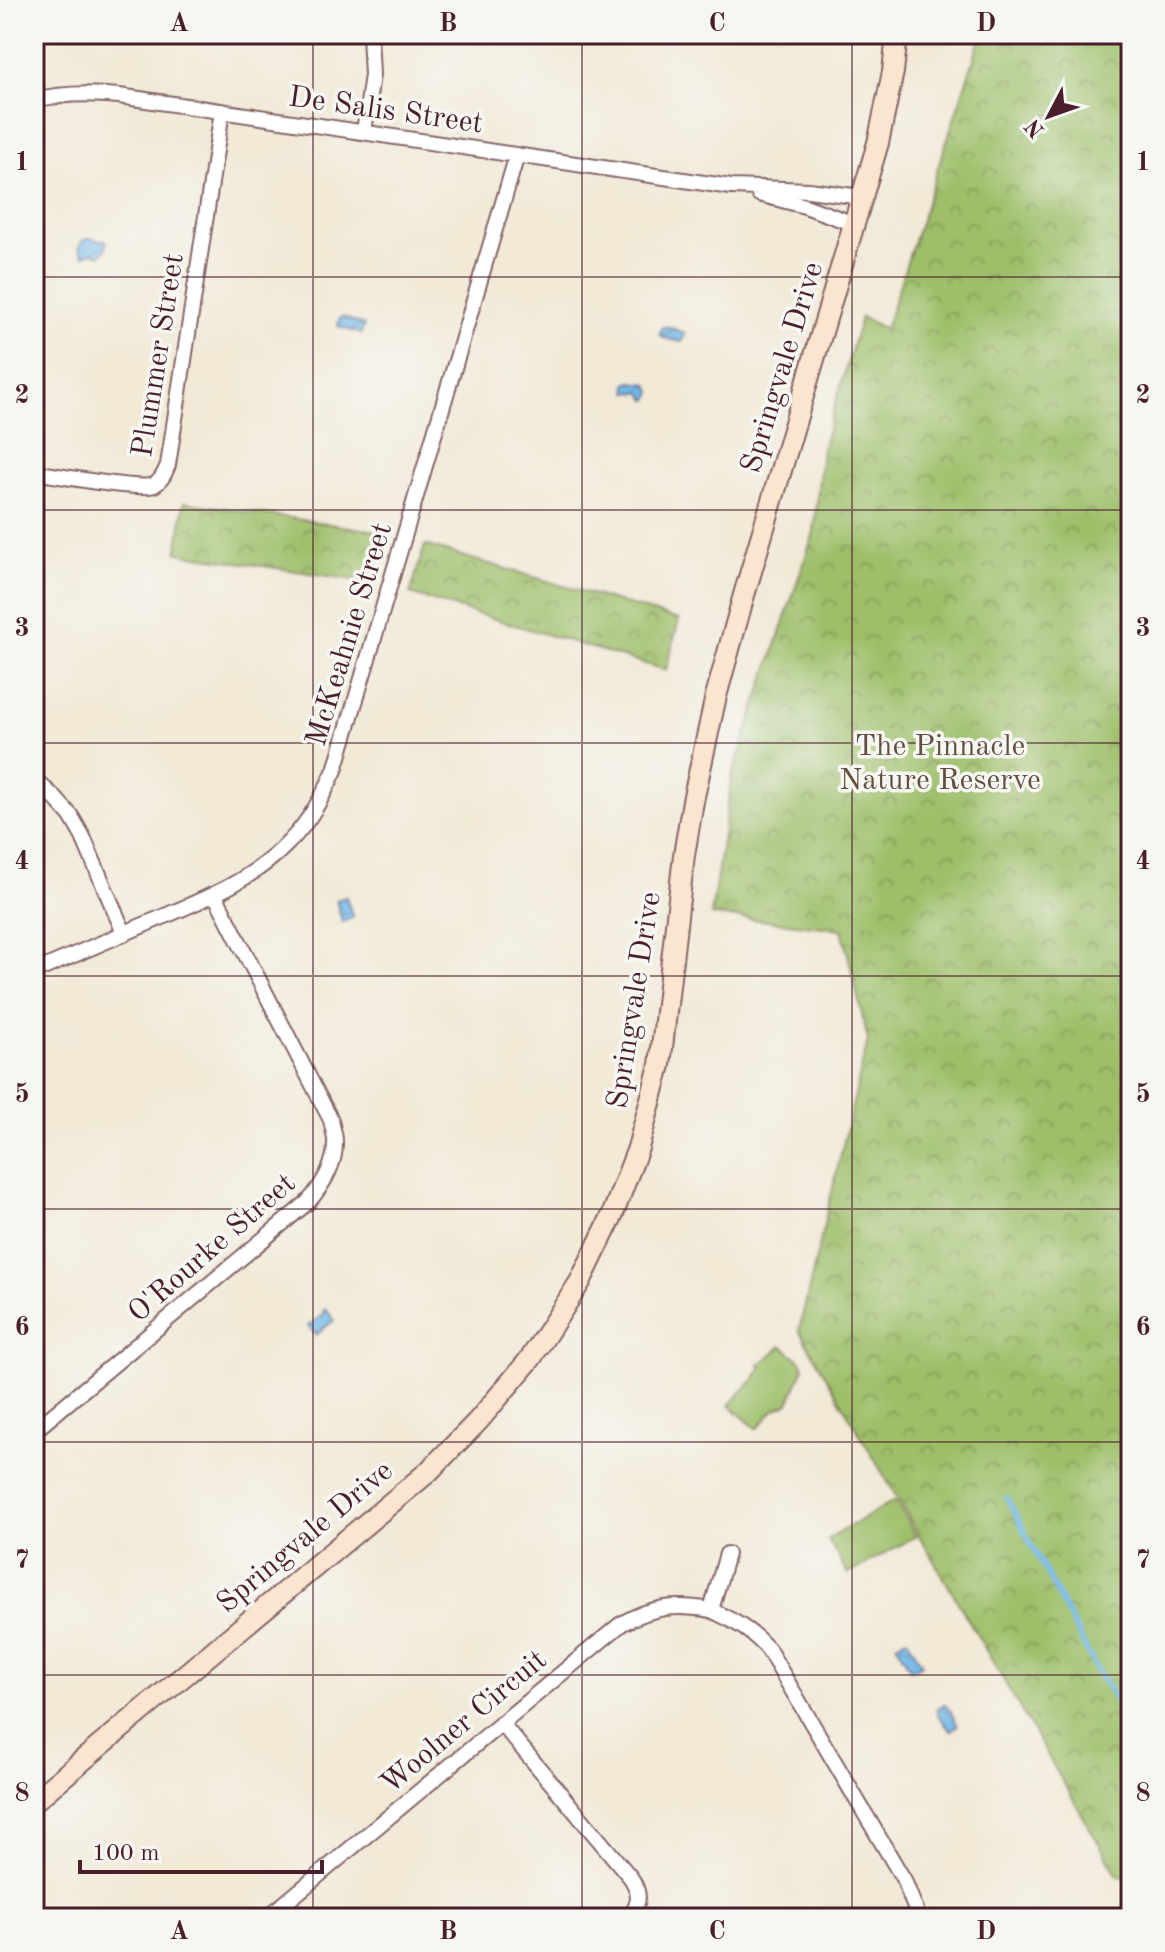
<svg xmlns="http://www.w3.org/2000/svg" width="1165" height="1952" font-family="'Old Standard TT',serif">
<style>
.park{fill:url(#park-crowns);stroke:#746f4a;stroke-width:2}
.pitch{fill:#9dbf69;stroke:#746f4a;stroke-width:2}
.water{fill:url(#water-waves);stroke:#5e6c8a;stroke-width:2}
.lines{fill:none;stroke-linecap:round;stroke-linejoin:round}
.stream{stroke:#73b8e9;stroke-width:5}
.street-casing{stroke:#856667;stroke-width:18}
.secondary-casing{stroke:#856667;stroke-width:24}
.street{stroke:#fff;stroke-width:14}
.secondary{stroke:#fbe5cf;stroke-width:20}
.grid{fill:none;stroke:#4a1f2b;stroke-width:2;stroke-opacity:0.55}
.labels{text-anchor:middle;stroke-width:7;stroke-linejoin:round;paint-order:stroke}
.street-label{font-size:30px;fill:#4a1f2b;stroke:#f6f6f2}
.park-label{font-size:30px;fill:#634f3e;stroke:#f6f6f2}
.neatline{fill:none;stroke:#4a1f2b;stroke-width:3}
.grid-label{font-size:26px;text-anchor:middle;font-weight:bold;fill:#4a1f2b}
</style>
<defs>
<pattern id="park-crowns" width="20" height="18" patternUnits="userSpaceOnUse" patternTransform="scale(2)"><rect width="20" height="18" fill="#9dbf69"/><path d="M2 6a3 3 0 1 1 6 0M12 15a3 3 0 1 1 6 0" fill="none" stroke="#829b57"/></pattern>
<pattern id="water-waves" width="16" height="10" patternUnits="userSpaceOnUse" patternTransform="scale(2)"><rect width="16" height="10" fill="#73b8e9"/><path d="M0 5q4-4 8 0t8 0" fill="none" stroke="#6095bd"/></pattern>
</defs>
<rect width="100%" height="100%" fill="#f6f6f2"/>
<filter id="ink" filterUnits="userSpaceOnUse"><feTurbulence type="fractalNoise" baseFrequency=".0125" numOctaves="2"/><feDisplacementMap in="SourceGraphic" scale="16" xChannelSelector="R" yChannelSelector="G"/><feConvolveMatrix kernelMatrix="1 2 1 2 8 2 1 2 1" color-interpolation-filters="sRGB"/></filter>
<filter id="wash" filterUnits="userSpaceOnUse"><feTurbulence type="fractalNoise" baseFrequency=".006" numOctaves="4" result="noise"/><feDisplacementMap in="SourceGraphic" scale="32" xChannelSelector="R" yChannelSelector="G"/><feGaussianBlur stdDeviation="1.8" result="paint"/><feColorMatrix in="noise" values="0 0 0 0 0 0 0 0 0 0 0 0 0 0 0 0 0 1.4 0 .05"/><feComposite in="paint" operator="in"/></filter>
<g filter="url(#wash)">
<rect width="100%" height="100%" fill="#f2e9d6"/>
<path class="park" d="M982 34H1131V1877L1118 1876 799 1330 868 1040 842 929 711 915 732 776 814 532 822 449 861 317 885 329Z
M184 502 383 532 368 582 177 553Z
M425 545 679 620 666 670 410 594Z"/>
<path class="pitch" d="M782 1346 801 1361 804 1367 789 1403 774 1410 757 1429 729 1405 753 1380 762 1367 759 1365Z
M895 1500 916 1536 848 1574 828 1539Z"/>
<path class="water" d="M90 238 96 240H105L107 242 106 249 100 255 92 252 83 256 79 247 82 241Z
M342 317 364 325 361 334 338 326 340 318Z
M667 326 685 333 682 342 663 338V336L659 335 662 327 666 328Z
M630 382 648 384 652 391 649 400H647L642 393 628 392 627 384Z
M346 897 353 918 342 922 336 900Z
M326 1309 334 1320 316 1335 308 1326 324 1314 323 1311Z
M907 1638 922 1664 911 1670 896 1644Z
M944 1704 952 1712 957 1726 951 1731 938 1715 936 1709Z"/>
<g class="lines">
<path class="stream" d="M1007 1498 1101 1678 1131 1722"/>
</g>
</g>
<g filter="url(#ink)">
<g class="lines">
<g class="street-casing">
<path id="street" d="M34 100C63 93 90 93 119 96L731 187 809 190 861 197
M364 132 372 75 370 34
M759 194 805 206 854 224
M34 472C54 475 140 491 154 485 162 481 165 472 168 465L222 111
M34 779 55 798 71 816 83 837 124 933
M34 972C74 955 113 938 153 921 202 900 251 882 289 842 310 821 323 796 335 770L517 155
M34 1431 308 1202C323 1185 336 1164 335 1141 335 1134 332 1127 331 1120L215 895
M711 1610C734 1621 751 1630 768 1649L904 1880 919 1918
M501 1723 631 1878C641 1894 640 1903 629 1918
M267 1918 621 1624C653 1606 675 1604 711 1610L727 1554"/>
</g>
<g class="secondary-casing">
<path id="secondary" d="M34 1801 428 1472 478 1421 531 1358 580 1282 612 1216 638 1148 660 1065 684 855 693 801 716 696 744 595 878 143 893 72 897 34"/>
</g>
<use href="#street" class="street"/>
<use href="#secondary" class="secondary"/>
</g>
</g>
<path class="grid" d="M313 34V1918M582 34V1918M852 34V1918M34 277H1131M34 510H1131M34 743H1131M34 976H1131M34 1209H1131M34 1442H1131M34 1675H1131"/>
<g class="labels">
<g class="street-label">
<text transform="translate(386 109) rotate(8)" y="10">De Salis Street</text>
<text transform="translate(157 355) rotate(-81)" y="10">Plummer Street</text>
<text transform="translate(781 367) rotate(-73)" y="10">Springvale Drive</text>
<text transform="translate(348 634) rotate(-73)" y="10">McKeahnie Street</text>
<text transform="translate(633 1000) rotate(-81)" y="10">Springvale Drive</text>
<text transform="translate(211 1247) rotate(-41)" y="10">O'Rourke Street</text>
<text transform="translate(304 1536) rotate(-40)" y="10">Springvale Drive</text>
<text transform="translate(463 1721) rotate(-40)" y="10">Woolner Circuit</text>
</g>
<g class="park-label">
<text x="940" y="755">The Pinnacle<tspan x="940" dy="34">Nature Reserve</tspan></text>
</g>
</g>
<rect width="1165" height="1952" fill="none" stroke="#f6f6f2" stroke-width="88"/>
<g transform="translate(1049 116) rotate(229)" stroke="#f6f6f2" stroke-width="6" paint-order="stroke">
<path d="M0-6L14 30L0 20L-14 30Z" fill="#4a1f2b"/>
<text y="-12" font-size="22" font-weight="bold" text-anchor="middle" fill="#4a1f2b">N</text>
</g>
<path d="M80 1860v12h242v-12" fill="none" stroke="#4a1f2b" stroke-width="4"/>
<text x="92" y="1860" font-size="24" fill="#4a1f2b" stroke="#f6f6f2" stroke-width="6" paint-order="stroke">100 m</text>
<rect x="44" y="44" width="1077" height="1864" class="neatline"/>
<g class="grid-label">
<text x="179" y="31">A</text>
<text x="448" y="31">B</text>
<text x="717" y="31">C</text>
<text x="986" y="31">D</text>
<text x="22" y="170">1</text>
<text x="1143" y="170">1</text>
<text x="22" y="403">2</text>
<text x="1143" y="403">2</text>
<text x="22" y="636">3</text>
<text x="1143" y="636">3</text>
<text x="22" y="869">4</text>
<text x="1143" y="869">4</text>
<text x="22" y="1102">5</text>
<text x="1143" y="1102">5</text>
<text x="22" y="1335">6</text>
<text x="1143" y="1335">6</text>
<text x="22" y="1568">7</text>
<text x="1143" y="1568">7</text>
<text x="22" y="1801">8</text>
<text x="1143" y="1801">8</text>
<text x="179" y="1939">A</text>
<text x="448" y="1939">B</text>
<text x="717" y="1939">C</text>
<text x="986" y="1939">D</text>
</g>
</svg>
